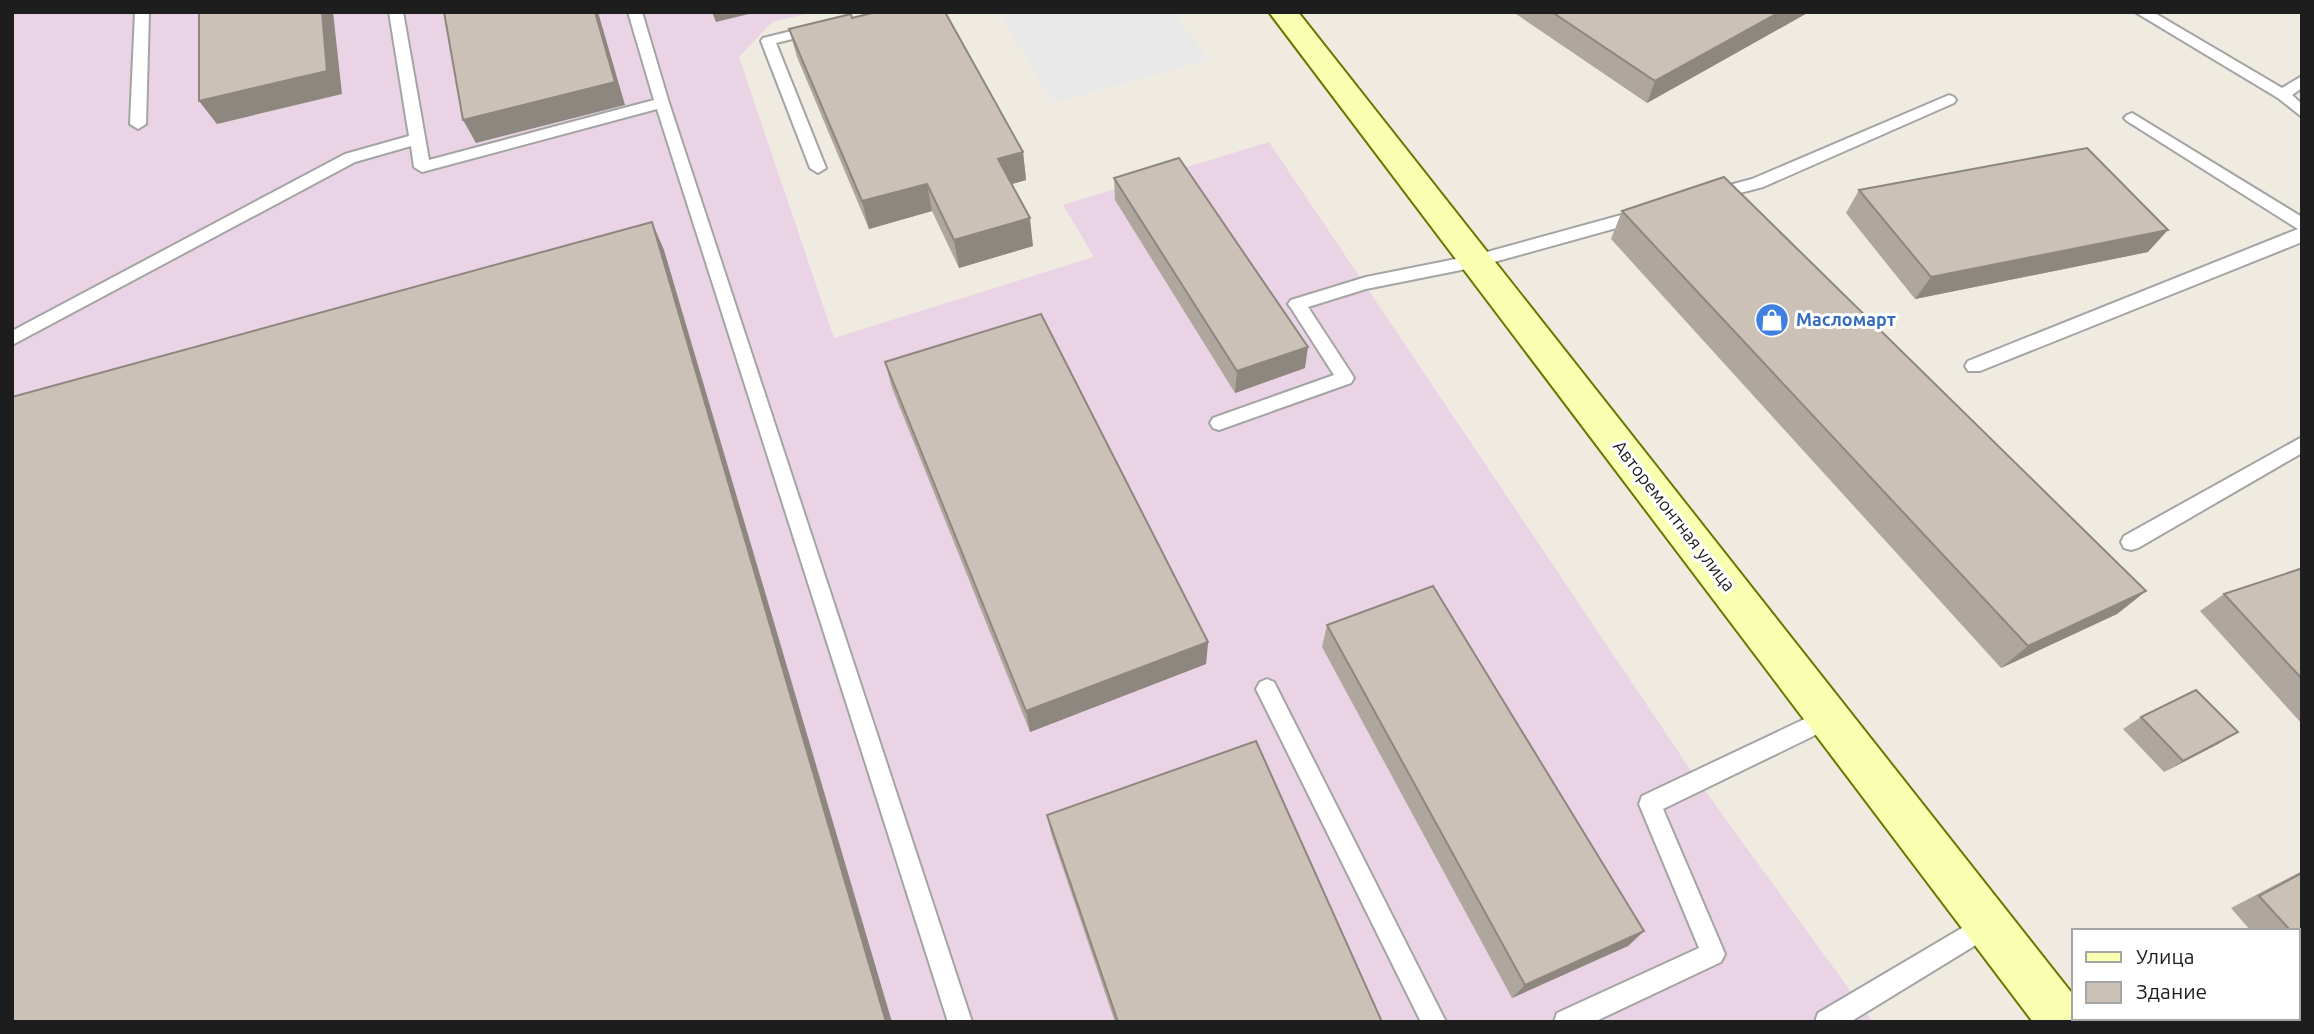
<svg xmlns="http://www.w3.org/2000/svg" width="2314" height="1034" font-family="Ubuntu,sans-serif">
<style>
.industrial{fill:#e9d3e4}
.parking{fill:#e9e9e9}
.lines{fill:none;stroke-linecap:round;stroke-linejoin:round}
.lane-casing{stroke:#a4a4a4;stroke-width:4}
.secondary-casing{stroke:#687800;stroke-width:4}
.lane{fill:#fff;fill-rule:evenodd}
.secondary{fill:#f9ffb0;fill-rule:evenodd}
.wall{fill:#afa69d}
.shaded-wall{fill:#8e8780}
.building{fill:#cbc1b7;stroke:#8e8780;stroke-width:2}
.labels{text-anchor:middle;stroke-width:6;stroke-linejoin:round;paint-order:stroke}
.shop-label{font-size:18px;font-weight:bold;fill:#366cbe;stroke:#fff;text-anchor:start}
.street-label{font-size:18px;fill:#1d1d1d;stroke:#fff}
</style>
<rect width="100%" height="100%" fill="#efebe1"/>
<path class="industrial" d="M12 12H814L772 22 739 57 834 338 1094 257 1063 205 1269 142 1698 781 1873 1022H12Z"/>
<path class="parking" d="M999 12H1174L1209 60 1053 103Z"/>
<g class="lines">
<g class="lane-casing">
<path id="lane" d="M135 12H149L146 124 138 129 130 124Z
M389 12H403L429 160 654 100 628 12H642L669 103 972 1022H948L657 109 422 172 414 167 411 146 355 162 12 345V331L345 154 409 136Z
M2135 12H2153L2282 88 2302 76V88L2292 95 2302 104V117L2278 98Z
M816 25 821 26V32L776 43 826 168 818 173 810 168 761 41 763 38Z
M1949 95 1954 97 1956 100 1954 103 1763 187 1713 200 1705 195 1707 191 1752 179Z
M2132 113 2302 217V242L1980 371H1968L1965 366 1968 361 2298 229 2127 121 2124 118 2127 115Z
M1643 209 1649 211 1651 215 1649 219 1476 267 1366 289 1308 307 1351 373 1354 378 1351 383 1219 430 1213 428 1210 423 1213 418 1334 375 1291 308 1288 304 1291 300 1366 277 1476 255Z
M2302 437V453L2138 548 2131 550 2124 548 2121 542 2124 536Z
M1267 679 1274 682 1446 1022H1421L1256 689 1260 682Z
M1830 707 1838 710 1841 717 1838 724 1663 809 1725 954 1721 962 1594 1022H1554L1557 1013 1699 948 1639 804 1642 796Z
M1989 912 1997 916 2001 924 1997 932 1850 1022H1815L1818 1013Z"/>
</g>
<g class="secondary-casing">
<path id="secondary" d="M1269 12H1298L2074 996V1018H2087L2088 1022H2033Z"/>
</g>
<use href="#lane" class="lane"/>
<use href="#secondary" class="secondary"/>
</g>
<path class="wall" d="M1513 12H1809L1647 103Z
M852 18 1023 152 1026 180 1012 184 1033 246 959 268 932 211 869 229 797 57 789 29Z
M1114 178 1305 368 1235 393 1115 200Z
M1859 190 2148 252 1915 299 1846 213Z
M1622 211 2146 591 2117 614 2001 668 1611 239Z
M885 362 1208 642 1206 664 1030 732 892 388Z
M2302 571V724L2200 611 2224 594Z
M1327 625 1644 931 1628 946 1512 998 1322 647Z
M2141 717 2238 732 2218 744 2164 772 2123 729Z
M1047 815 1382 1022H1115L1051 833Z
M2302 871V987L2298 983V931H2251L2231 908Z"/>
<path class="shaded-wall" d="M322 12H333L342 94 217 124 199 101Z
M595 12H598L625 105 476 143 463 120Z
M712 12H757L716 22Z
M1780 12H1809L1647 103 1655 81Z
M1023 152 1026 180 1002 187 998 159Z
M927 184 932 211 869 229 862 201Z
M1030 218 1033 246 959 268 954 240Z
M652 222 664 250 892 1022H886Z
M2168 230 2148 252 1915 299 1931 277Z
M1308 347 1305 368 1235 393 1237 371Z
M2146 591 2117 614 2001 668 2028 646Z
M1208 642 1206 664 1030 732 1026 711Z
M2238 732 2218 744 2164 772 2183 761Z
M1644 931 1628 946 1512 998 1525 985Z"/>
<path class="building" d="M199 12H322L327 71 199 101Z
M444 12H595L615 82 463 120Z
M876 12H945L1023 152 998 159 1030 218 954 240 927 184 862 201 789 29 851 14 852 18Z
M1552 12H1780L1655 81Z
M2087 148 2168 230 1931 277 1859 190Z
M1179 158 1308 347 1237 371 1114 178Z
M1724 177 2146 591 2028 646 1622 211Z
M652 222 886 1022H12V397Z
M1041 314 1208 642 1026 711 885 362Z
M2300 569 2302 571V679L2224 594Z
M1433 586 1644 931 1525 985 1327 625Z
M2196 690 2238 732 2183 761 2141 717Z
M1256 741 1382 1022H1118L1047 815Z
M2302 873V943L2298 939V931H2291L2259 896Z"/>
<defs>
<g id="shop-disc" transform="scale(1.75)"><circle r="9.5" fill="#3f7fe0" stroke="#fff"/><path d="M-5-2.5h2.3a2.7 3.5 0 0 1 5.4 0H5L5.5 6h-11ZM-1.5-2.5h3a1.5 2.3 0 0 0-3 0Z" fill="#fff"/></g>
</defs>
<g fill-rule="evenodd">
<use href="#shop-disc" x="1772" y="320"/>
</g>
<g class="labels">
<g class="shop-label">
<text x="1796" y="326">Масломарт</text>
</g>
<g class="street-label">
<text transform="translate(1674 516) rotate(52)" y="6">Авторемонтная улица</text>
</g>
</g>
<rect width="2314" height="1034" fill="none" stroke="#1d1d1d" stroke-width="28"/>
<rect x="2072" y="929" width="228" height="91" fill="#ffffff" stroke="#a5a5a5" stroke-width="2"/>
<rect x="2086" y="952" width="35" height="10" fill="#f9ffb0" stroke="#a5a5a5" stroke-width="2"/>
<text x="2136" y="964" font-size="21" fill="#1d1d1d">Улица</text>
<rect x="2086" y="982" width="35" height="21" fill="#cbc1b7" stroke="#a5a5a5" stroke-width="2"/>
<text x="2136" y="999" font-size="21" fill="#1d1d1d">Здание</text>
</svg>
